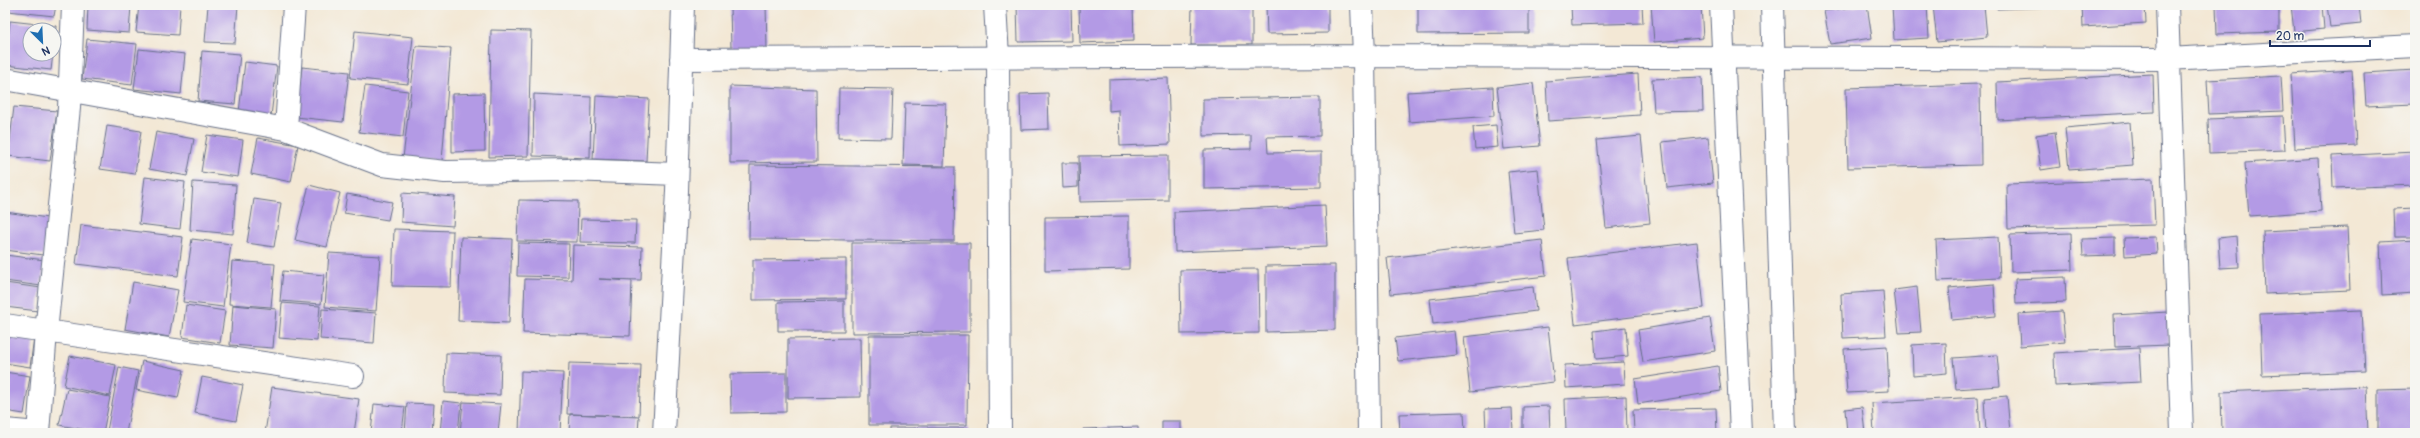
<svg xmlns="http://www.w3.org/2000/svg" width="2420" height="438" font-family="Pangolin,sans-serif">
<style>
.building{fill:#b39ae5}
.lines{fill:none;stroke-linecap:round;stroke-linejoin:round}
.minor-casing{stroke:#677088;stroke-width:24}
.minor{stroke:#fff;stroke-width:22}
</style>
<rect width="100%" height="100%" fill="#f6f6f2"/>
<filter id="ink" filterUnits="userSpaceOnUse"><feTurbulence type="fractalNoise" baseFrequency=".025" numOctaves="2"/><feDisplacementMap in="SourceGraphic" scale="8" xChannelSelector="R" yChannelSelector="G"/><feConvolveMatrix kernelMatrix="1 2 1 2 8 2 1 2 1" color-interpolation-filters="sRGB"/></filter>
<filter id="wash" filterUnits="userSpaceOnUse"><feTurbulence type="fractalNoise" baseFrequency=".012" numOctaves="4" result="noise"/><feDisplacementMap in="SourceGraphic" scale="16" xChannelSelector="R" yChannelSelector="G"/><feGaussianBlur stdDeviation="0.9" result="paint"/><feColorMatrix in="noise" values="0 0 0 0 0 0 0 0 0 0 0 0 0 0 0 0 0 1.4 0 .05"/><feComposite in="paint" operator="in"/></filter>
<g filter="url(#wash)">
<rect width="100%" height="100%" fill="#f3e8d5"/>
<g id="blocks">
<path class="building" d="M9 5H56L54 16 8 11Z
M88 5H131L129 33 87 30Z
M139 5H180L178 35 136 32Z
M208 5H238L235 43 205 42Z
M730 5H766L767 49 731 50Z
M1017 5H1071L1072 41 1018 42Z
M1079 5H1133L1134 41 1080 43Z
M1192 5H1252V45H1191Z
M1266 5H1328V33L1267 34Z
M1418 5H1529V33L1418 34Z
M1571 5H1642L1643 23 1572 25Z
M1651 5H1701L1703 38 1654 42Z
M1867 5 1872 38 1830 44 1824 11Z
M1892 5H1927L1929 38 1894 40Z
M1933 5H1984L1987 37 1937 42Z
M1997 5H2059V7L1997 9Z
M2082 5H2145L2146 23 2083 27Z
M2216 5H2279V32L2217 34Z
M2291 5H2322L2324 29 2294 32Z
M2327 5H2359L2361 24 2330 27Z
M10 21 56 26 55 37 54 30H30V54H53L51 70 5 65Z
M491 30 531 31 528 156 489 157Z
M355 31 413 37 408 84 350 78Z
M87 39 137 44 132 85 82 79Z
M416 46 451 48 442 161 403 158Z
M139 49 185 54 181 94 134 89Z
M202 51 240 54 235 104 198 101Z
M245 62 277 66 271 116 239 112Z
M302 67 349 72 343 122 296 117Z
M2352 70 2356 145 2295 148 2291 74Z
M2415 70V104L2366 106 2364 73Z
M1638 74 1640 115 1548 121 1546 81Z
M2153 74 2154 112 1998 120 1997 82Z
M2281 76 2283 111 2209 114 2207 80Z
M1702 77 1703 111 1654 112 1652 79Z
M1168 78 1170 144 1120 146 1119 110 1109 111V80Z
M1533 83 1540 146 1504 149 1497 87Z
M1980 84 1981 165 1848 168 1846 88Z
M365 86 408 91 403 137 359 132Z
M730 86 816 89 817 162 730 163Z
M1493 87 1494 116 1409 122 1407 92Z
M839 88 893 89 891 139 838 138Z
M484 93 485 151 452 152V94Z
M1048 93 1049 129 1021 130 1020 94Z
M534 94 591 97 590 158 533 156Z
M596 96 649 99 646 161 593 159Z
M1320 97V136L1267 137 1268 153 1321 152V187L1204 189V150L1251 149V135L1203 136V99Z
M5 102 8 103 6 122H5Z
M905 103 946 104 944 166 903 165Z
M14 107 57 111 50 161 8 156Z
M2283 116 2285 150 2209 153 2208 119Z
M2130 122 2133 165 2069 170 2065 128Z
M1496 125 1498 147 1475 149 1473 127Z
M107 126 141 131 135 174 100 169Z
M156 132 194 139 187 176 149 169Z
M2055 132 2060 167 2041 170 2036 135Z
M207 135 243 140 238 177 201 172Z
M1641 136 1650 223 1606 228 1597 140Z
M1708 137 1713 183 1667 188 1662 142Z
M258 138 298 145 291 182 251 174Z
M2415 152V185L2333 188 2332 156Z
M1168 155V200L1080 202 1079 156Z
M2318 158 2321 211 2249 216 2245 163Z
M1062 163H1078V187L1063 188Z
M750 165 955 167 954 241 749 239Z
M1538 169 1544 230 1514 233 1508 172Z
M145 177 185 182 180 229 139 224Z
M2153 179 2155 225 2008 229 2007 184Z
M193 182 236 185 233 234 190 230Z
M309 185 340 193 327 247 295 240Z
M402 193 455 197 453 226 401 222Z
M347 194 392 202 388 220 344 213Z
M254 199 281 203 274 247 247 243Z
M519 200 578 201 577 242 517 241Z
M1325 205 1327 246 1175 252 1174 212Z
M2415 208V237H2394L2393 209Z
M5 212 48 218 43 255 5 250Z
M1129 216V269L1045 271V217Z
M581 219 636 220 635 243 580 242Z
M81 225 183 237 178 276 76 264Z
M2347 227 2350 290 2265 294 2263 231Z
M394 229 453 231 451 287 392 286Z
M2071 233 2072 270 2011 272 2010 235Z
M2237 236 2239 267 2220 268 2218 238Z
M461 237 512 239 509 323 458 321Z
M1998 237 2000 278 1938 281 1936 240Z
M2156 237 2157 254 2125 256 2124 238Z
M2115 238V255L2083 256 2082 239Z
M192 239 231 244 223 307 183 302Z
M1542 240 1546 276 1391 294 1387 258Z
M2415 240V293L2382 295 2380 242Z
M1697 242 1704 308 1575 324 1568 258Z
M518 243 569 244 568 277 517 276Z
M852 243H970V332L852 333Z
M573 245 642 247 641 280 599 279 632 281 630 336 523 333 525 279 572 280Z
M329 253 380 256 376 311 325 307Z
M5 255 45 260 41 286 5 281Z
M846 259V299L753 300V260Z
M232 261 275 264 271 307 229 304Z
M1335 265V330L1266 332V266Z
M1258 269 1259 333 1181 334 1180 270Z
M283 271 324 275 321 304 280 301Z
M2065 277 2066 302 2016 304 2015 279Z
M133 282 178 290 169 337 125 329Z
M5 283 41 288 38 311 5 307Z
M1994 284 1996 316 1952 320 1949 288Z
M1533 287 1536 311 1433 324 1430 299Z
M1917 287 1921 332 1899 333 1894 290Z
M1883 291 1886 336 1843 338 1841 294Z
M844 301V331H778V302Z
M282 303 320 306 317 341 279 338Z
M186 305 225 311 220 343 182 337Z
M233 305 276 309 273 348 230 345Z
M322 309 376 313 374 343 320 339Z
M2362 310 2365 371 2262 375 2260 314Z
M2062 311 2065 342 2020 346 2018 314Z
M2168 312 2169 345 2115 347 2114 315Z
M1710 318 1715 351 1643 362 1638 330Z
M1548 327 1554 382 1470 392 1464 337Z
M1626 327 1628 356 1596 359 1594 331Z
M1454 331 1457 355 1398 361 1395 338Z
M5 333 34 337 30 367 5 363Z
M869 335H968L967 425H869Z
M860 338 861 397 788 398V339Z
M1946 343 1947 373 1913 376 1912 345Z
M1887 346 1889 391 1847 393 1844 349Z
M2139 348 2141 382 2055 386 2054 353Z
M446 353 501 355 500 395 445 393Z
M1997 355 2000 386 1956 389 1953 358Z
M70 356 116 365 110 396 64 386Z
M142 361 184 370 178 398 136 390Z
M1624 362 1625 384 1566 388 1565 365Z
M569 363 641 365 639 416 567 414Z
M1718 366 1721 391 1638 404 1635 379Z
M119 367 138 371 126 433 107 431Z
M521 371 563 373 560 433H519Z
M5 372 30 376 24 414 5 411Z
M786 373V412L731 413 730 374Z
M202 377 243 385 236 421 195 413Z
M2366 386 2368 433H2222L2221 392Z
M272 387 359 399 354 433H265Z
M67 389 110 397 103 433 59 425Z
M2415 389V433H2378V390Z
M1626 396 1627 433H1566L1565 399Z
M2007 396 2010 433H1986L1984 398Z
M1978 397 1980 433H1874L1872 403Z
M443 401 461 403 458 433H440Z
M463 402 501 404 498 433H460Z
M407 403 434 404 432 433H405Z
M374 404 405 407 402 433H371Z
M1549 406 1550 433H1523V407Z
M1862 407 1865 433H1847L1845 409Z
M1512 408 1513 433H1486L1485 409Z
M1716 408 1717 433H1634L1633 410Z
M1464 412 1465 433H1400L1399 414Z
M570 414 639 417 638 433H569Z
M1162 421H1181V433H1162Z
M1138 427V433H1083V429Z
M890 428H969V433H890Z"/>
</g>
</g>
<g filter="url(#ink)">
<use href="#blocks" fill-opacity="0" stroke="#677088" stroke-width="1"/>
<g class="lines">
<g class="minor-casing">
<path id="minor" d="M995 5 998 57 1000 433
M1362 5 1364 56 1369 433
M1721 5 1741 433
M1772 5 1785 433
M2167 5 2182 433
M681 59 1364 56 2167 59 2415 46
M5 79 286 129 382 165 445 172 570 170 677 174
M286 129 294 5
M5 325 353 376
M5 430 38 433
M38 433 46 332 69 108 73 5
M664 433 677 191 683 5"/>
</g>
<use href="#minor" class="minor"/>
</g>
</g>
<rect width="2420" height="438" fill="none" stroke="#f6f6f2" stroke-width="20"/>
<g transform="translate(42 42) rotate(156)"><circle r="19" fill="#f6f6f2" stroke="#9ea6b7"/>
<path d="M0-3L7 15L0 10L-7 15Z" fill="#1f6fb2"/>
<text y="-6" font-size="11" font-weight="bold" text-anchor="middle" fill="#1b2f5e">N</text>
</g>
<path d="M2270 40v6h100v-6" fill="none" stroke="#1b2f5e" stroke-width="2"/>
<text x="2276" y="40" font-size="12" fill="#1b2f5e" stroke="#f6f6f2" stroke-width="3" paint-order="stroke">20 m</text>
</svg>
